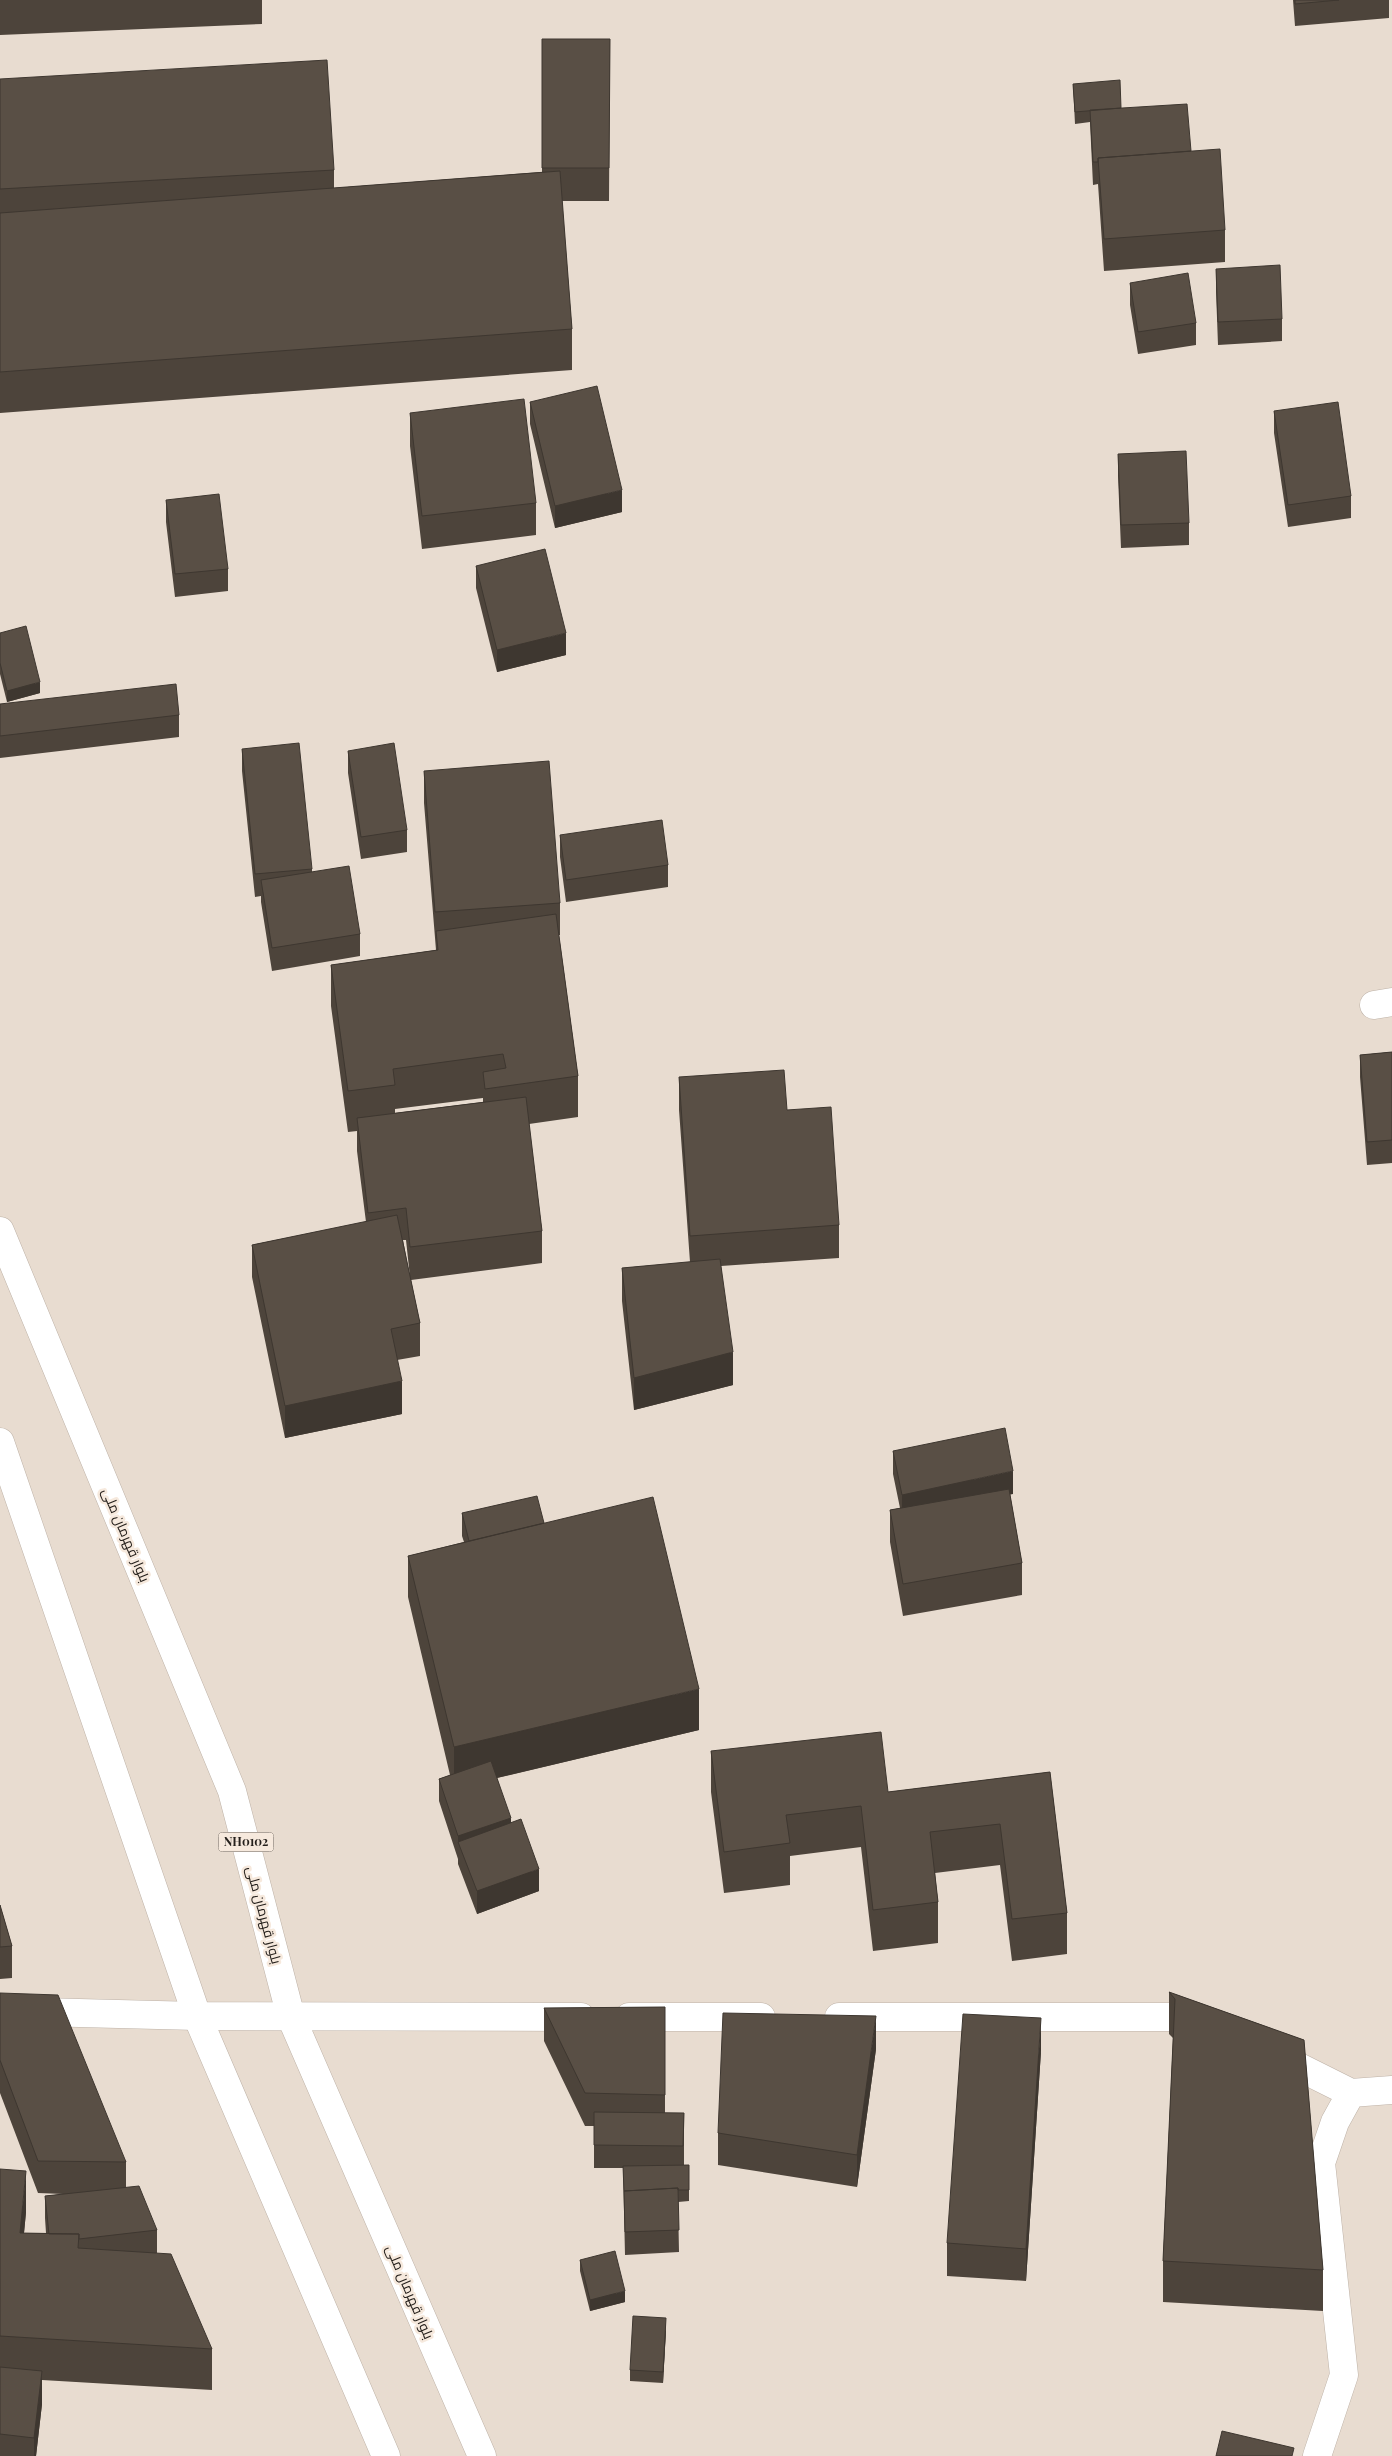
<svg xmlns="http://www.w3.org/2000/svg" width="1392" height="2456" font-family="'Playfair Display',Cairo,serif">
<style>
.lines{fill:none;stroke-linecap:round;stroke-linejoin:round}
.minor-casing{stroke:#beb2a7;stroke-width:29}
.highway-casing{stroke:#beb2a7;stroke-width:29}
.minor{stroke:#fff;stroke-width:28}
.highway{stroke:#fff;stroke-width:28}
.wall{fill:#4d443b;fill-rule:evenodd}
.shaded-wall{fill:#3e3730}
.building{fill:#594f45;stroke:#3e3730}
.labels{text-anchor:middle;stroke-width:5;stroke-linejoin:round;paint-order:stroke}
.shield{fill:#f6e9dd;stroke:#645c56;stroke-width:1}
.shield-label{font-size:12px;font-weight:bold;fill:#25201c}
.street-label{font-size:14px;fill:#25201c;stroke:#f6e9dd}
</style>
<rect width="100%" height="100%" fill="#e8dcd0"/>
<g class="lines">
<g class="minor-casing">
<path id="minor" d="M1374 1005 1392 1002
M0 2011 197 2016 581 2017
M629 2017H761
M839 2017H1197L1205 2021
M1273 2054 1351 2093 1392 2090
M1317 2456 1344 2375 1321 2163 1335 2122 1351 2093"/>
</g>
<g class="highway-casing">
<path id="highway" d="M0 1231 232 1791 291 2017 482 2456
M0 1442 197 2016 386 2456"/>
</g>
<use href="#minor" class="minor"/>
<use href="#highway" class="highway"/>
</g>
<path class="wall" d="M0 0H262V24L0 35Z
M1293 0H1389V18L1295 26Z
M542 39H610L609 201H562L572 329V370L0 413V79L334 170V188L542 172Z
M1073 84 1121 108 1191 151 1225 230V262L1104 271 1098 184 1093 185 1090 122 1075 124Z
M1216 269 1282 319V341L1218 345 1216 291Z
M1130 283 1196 323V345L1138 354 1130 305Z
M530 402 622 512 555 528 530 424Z
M1274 411 1351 496V518L1288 527 1274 433Z
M410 413 536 503V535L422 549 410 446Z
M1118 454 1189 523V545L1121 548 1118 476Z
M166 500 228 569V591L175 597 166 522Z
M476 566 566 655 497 672 476 588Z
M0 633 40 693 7 702 0 674Z
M0 704 179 715V737L0 758Z
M242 749 312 869V872L360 934V956L272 971 261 902V896L255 897 242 771Z
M348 751 407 830V852L361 859 348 773Z
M424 771 560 903V935H559L578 1076V1117L529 1124 542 1231V1263L411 1280 420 1323V1356L397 1360 402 1414 285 1438 252 1277V1245L366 1222 357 1151V1131L348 1132 331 1006V965L436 950 424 803ZM483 1098V1102L395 1113V1109ZM403 1240H406L410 1277Z
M560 835 668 865V887L566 902 560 857Z
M1392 1052V1163L1367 1165 1360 1077V1055Z
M679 1077 787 1110 839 1225V1258L721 1266 733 1385 634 1410 622 1301V1268L690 1262 679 1110Z
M893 1451 1013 1494H1010L1022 1563V1595L903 1616 890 1542V1510L900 1508 893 1474Z
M462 1513 544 1523 699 1730 497 1778 511 1823 539 1891 477 1914 458 1864V1859L439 1801V1779L450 1775 408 1597V1556L464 1542 462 1536Z
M711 1751 888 1792 1050 1772 1067 1913V1954L1012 1961 1000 1865 935 1873 938 1902V1943L873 1951 861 1847 790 1856V1885L724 1893 711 1792Z
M0 1905 12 1946V1978L0 1979Z
M1169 1992 1304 2040 1323 2270V2311L1163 2302V2261L1173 2038 1169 2034Z
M0 1993 126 2162V2187L157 2230V2253H153L212 2349V2390L42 2380V2404L36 2456H0V2169L26 2212 24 2233H46L45 2218V2196L63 2194 38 2193 0 2093Z
M665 2007V2113H684V2165H689V2201L678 2202 679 2252 625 2255 623 2168H594V2126H585L544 2041V2008Z
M876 2049 857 2187 718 2165V2133Z
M1041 2051 1026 2281 947 2276V2243Z
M580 2260 625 2302 590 2311 580 2271Z
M666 2330 663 2383 630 2381V2370Z"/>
<path class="shaded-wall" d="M622 490V512L555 528V506Z
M566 633V655L497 672V650Z
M40 682V693L7 702V691Z
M733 1352V1385L634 1410V1378Z
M402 1381V1414L285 1438V1406Z
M1013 1471V1494L902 1517V1495Z
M699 1689V1730L454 1788V1747Z
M511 1818V1840L458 1842V1859V1836Z
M539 1869V1891L477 1914V1891Z
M876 2016V2049L857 2187V2155Z
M1041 2018V2051L1026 2281V2249Z
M26 2171V2212L20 2274V2233Z
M625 2291V2302L590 2311V2300Z
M666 2318V2330L663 2383V2372Z
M42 2371V2404L36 2456H34V2438Z"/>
<path class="building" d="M1295 0H1339L1295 4Z
M542 39H610L609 168H542Z
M327 60 334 170 0 189V79Z
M1120 80 1121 108 1075 112 1073 84Z
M1187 104 1191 151 1098 158V162H1093L1090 110Z
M1220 149 1225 230 1104 239 1098 158Z
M560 171 572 329 0 372V213Z
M1280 265 1282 319 1218 322 1216 269Z
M1188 273 1196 323 1138 332 1130 283Z
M597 386 622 490 555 506 530 402Z
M524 399 536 503 422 516 410 413Z
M1338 402 1351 496 1288 505 1274 411Z
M1186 451 1189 523 1121 525 1118 454Z
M219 494 228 569 175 574 166 500Z
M545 549 566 633 497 650 476 566Z
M26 626 40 682 7 691 0 663V633Z
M176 684 179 715 0 736V704Z
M299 743 312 869 255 874 242 749Z
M394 743 407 830 361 837 348 751Z
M549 761 560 903 435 912 424 771Z
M662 820 668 865 566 880 560 835Z
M349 866 360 934 272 948 261 880Z
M556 914 578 1076 485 1089 483 1072 506 1068 503 1054 393 1069 395 1085 348 1091 331 965 438 950 436 931Z
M1392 1052V1140L1367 1142 1360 1055Z
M784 1070 787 1110 831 1107 839 1225 690 1236 679 1077Z
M526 1097 542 1231 410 1247 406 1208 368 1213 357 1118Z
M397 1215 420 1323 391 1329 402 1381 285 1406 252 1245Z
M720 1259 733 1352 634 1378 622 1268Z
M1005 1428 1013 1471 902 1495 893 1451Z
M1009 1489 1022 1563 903 1584 890 1510Z
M537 1496 544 1523 469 1541 462 1513Z
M653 1497 699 1689 454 1747 408 1556Z
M881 1732 888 1792 1050 1772 1067 1913 1012 1919 1000 1824 930 1832 938 1902 873 1910 861 1806 786 1815 790 1843 724 1852 711 1751Z
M491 1761 511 1818 458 1836 439 1779Z
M521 1819 539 1869 477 1891 458 1842Z
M0 1905 12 1946 0 1947Z
M1169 1992 1304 2040 1323 2270 1163 2261 1175 1999Z
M0 1993 58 1995 126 2162 38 2161 0 2060Z
M665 2007V2095L585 2093 544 2008Z
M723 2013 876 2016 857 2155 718 2133Z
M963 2014 1041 2018 1026 2249 947 2243Z
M594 2112 684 2113 683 2146 594 2145Z
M689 2165V2190H678V2188L624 2191 623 2166Z
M0 2169 26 2171 20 2233 79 2234 78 2248 171 2254 212 2349 0 2336Z
M139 2186 157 2230 79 2239V2234H49L45 2196Z
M678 2188 679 2230 625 2232 624 2191Z
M615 2251 625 2291 590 2300 580 2260Z
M633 2316 666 2318 663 2372 630 2370Z
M0 2367 42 2371 34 2438 0 2434Z
M1222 2431 1294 2448 1292 2456H1216Z"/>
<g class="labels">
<rect class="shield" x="218.5" y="1832.5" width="55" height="19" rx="4"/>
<g class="shield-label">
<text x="246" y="1846">NH0102</text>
</g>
<g class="street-label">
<text transform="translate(126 1535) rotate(67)" y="5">بلوار قهرمان ملی</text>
<text transform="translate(264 1915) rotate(75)" y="5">بلوار قهرمان ملی</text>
<text transform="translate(410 2292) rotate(67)" y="5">بلوار قهرمان ملی</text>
</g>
</g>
</svg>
